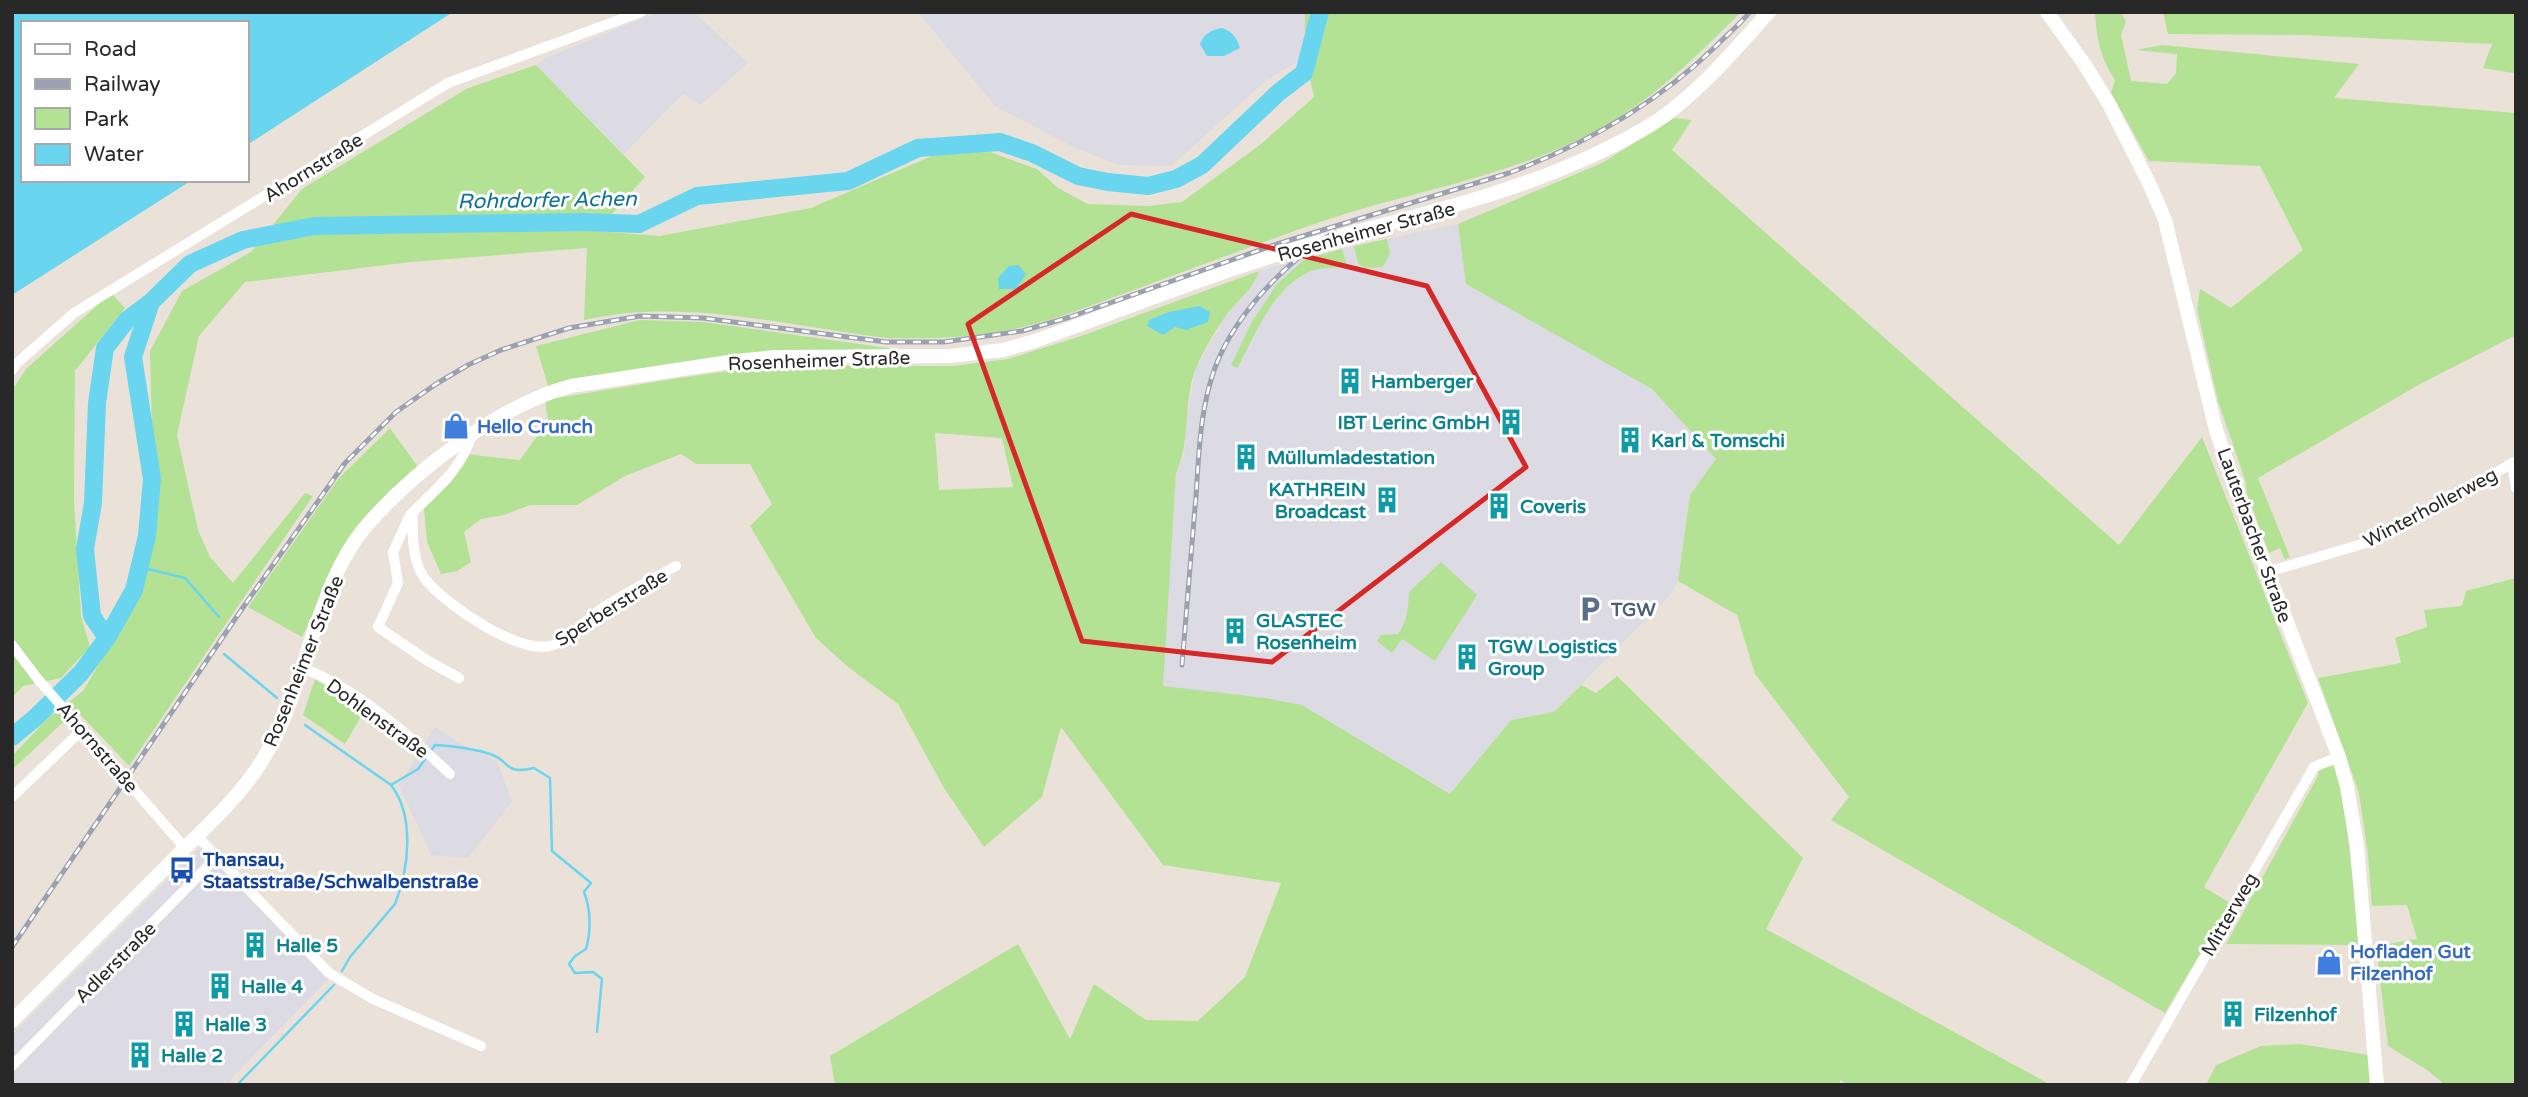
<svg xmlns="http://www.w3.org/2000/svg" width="2528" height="1097" font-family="'Varela Round',sans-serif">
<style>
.industrial{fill:#dcdae2}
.green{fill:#b4e294;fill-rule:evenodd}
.water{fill:#69d5ef}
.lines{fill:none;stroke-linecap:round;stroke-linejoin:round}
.stream{stroke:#69d5ef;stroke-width:2.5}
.river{stroke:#69d5ef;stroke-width:18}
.street{stroke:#fff;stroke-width:10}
.secondary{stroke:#fff;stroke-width:14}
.rail-casing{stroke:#9ca1b2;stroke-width:5}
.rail{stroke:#fff;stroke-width:2.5;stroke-dasharray:8;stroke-linecap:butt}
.marked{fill:none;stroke:#d62828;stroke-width:5;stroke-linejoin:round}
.labels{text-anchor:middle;stroke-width:6;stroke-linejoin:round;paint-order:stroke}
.street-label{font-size:19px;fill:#282828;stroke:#fff}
.culture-label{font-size:19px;font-weight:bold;fill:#0d838f;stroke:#fff;text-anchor:start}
.shop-label{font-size:19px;font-weight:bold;fill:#366cbe;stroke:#fff;text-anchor:start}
.service-label{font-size:19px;font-weight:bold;fill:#4e5e75;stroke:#fff;text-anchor:start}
.transit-label{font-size:19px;font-weight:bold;fill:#164399;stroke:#fff;text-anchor:start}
.water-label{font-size:21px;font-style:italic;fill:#0c7197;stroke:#fff}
</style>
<rect width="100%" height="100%" fill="#eae2d9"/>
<path class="industrial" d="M658 12H694L748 63 701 105 683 94 624 154 536 65 548 57Z
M918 12H1305V58L1268 79 1171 166 1119 165 1077 149 995 106Z
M1458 224 1467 284 1652 389 1716 459 1690 495 1678 581 1670 595 1554 712 1511 720 1450 794 1302 705 1162 686 1176 472 1184 456 1187 414 1196 368 1225 317 1255 282 1259 271 1344 248Z
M435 727 465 746 497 761 512 802 468 858 431 855 399 785Z
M204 843 331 976 230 1080 233 1085H12V1035Z"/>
<path class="green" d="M1305 12H1741C1697 56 1654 99 1599 129 1512 177 1415 190 1323 221 1260 243 1197 267 1134 290 1097 303 1061 318 1023 327 979 338 932 339 886 338 787 326 683 297 584 320L587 248 411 262 245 282 199 336 177 435 198 530 210 557 233 583 305 493 313 496 129 766 76 710 12 770V756L48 718 83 691 140 595 153 474 150 351 182 291 251 252 302 189 468 88 536 65 645 177 597 231 659 236 811 208 934 155 990 152 1037 169 1058 188 1088 204 1148 206 1182 202 1261 144 1314 97 1305 58Z
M2095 12H2121L2126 22 2121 35 2131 81 2167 84 2176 73 2177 54 2136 50 2162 45 2359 64 2334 98 2516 113V335L2420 384 2258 478 2290 557 2285 560 2280 548 2269 553 2247 494 2245 480 2218 401 2197 309 2200 289 2231 308 2303 250 2260 166 2149 161 2111 93 2115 80C2101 60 2096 37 2095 12Z
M2163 12H2516V70L2513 73 2483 68 2492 44 2304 35 2168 34Z
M1674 118 1692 120 1672 150 2119 545 2202 437 2308 703 2204 887 2230 903 2165 1013 1831 820 1849 797 1755 674 1737 615 1678 581 1690 495 1716 459 1652 389 1466 284 1458 224 1602 163Z
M1387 239 1390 254 1383 267 1365 268 1358 263 1354 246Z
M1342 249 1347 267C1335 268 1319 267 1309 272 1272 288 1256 335 1237 368L1231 365 1253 320 1277 284 1305 259Z
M1259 271C1254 288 1238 300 1227 314 1216 330 1204 349 1197 366 1182 400 1192 440 1176 473L1163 686 1265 698 1302 705 1450 794 1511 720 1554 712 1581 685 1596 693 1617 676 1803 858 1766 929 2051 1085H1848L1841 1080 1838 1085H835L830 1056 1018 944 1070 1039 1094 984 1146 1020 1198 1021 1245 977 1281 883 1163 865 1061 727 1042 797 984 847 944 788 898 704 848 667 816 638 750 526 772 504 750 464H696L681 454 625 476 577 505H530L504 515 481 519 464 532 471 562 457 571 441 574 427 542 424 509 452 481 466 454 520 460 548 421 545 400 679 378 737 370 806 366H954L1008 359 1081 336ZM935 433 1002 438 1013 487 939 490Z
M111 293 125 308 75 371 74 501 81 616 90 647 61 678 23 686 12 698V390L27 368Z
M640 320 703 322 895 349 755 353 548 386 536 346Z
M390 428 418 467 371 514 314 612 302 637 248 607 339 478Z
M1441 562 1477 595 1435 661 1402 639 1392 653 1377 641 1381 635 1398 634C1408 621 1408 607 1409 592Z
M2516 578V1085H2445L2427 1070 2388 1046 2376 946 2417 939 2407 905 2372 906 2368 855 2359 793 2318 678 2401 663 2395 638 2427 627 2424 610 2462 606 2466 591Z
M315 679 364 711 345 744 303 715Z
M2326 764 2334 766 2338 772 2345 811 2360 945 2226 944 2319 774 2317 770Z
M2300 1044 2369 1055 2372 1085H2206L2216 1065 2261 1046Z"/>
<path class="water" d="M12 12H453L247 145V23H23V180H192L12 295Z
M1222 28C1232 31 1237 38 1240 48L1224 56H1207L1200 44C1204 33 1212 30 1222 28Z
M1018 265 1026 274 1016 289H999L998 278 1009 266Z
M1200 306 1210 312 1208 322 1186 330 1175 327 1163 335 1147 326 1149 320 1169 312Z"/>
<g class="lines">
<path class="stream" d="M140 567 185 578 219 617
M224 654 277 698
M305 725 391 785C415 816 409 869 395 904L350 957 342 971
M430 752 435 745C453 746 472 748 490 754 512 761 502 775 534 768L550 778 552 851 591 883 584 892C591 909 591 932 586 949L575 956 569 964 575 973 593 972 602 979 597 1032
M391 785 418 769 426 758
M575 1084V1085
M237 1085 334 985"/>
<path class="river" d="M107 638 92 616 85 549 93 503 97 403 105 348 127 320 151 302
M12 737 35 718 81 673 107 638 134 590 147 536 152 479 133 357 151 302 190 264 243 240 314 226 584 222 639 224 697 196 848 181 918 148 1000 142 1032 153 1078 176 1108 182 1148 186 1176 179 1202 165 1279 92 1304 73 1320 12"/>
<path class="street" d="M12 370 16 364 74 313 448 83 641 12
M471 436C462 469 436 489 413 512 412 533 412 562 425 579 446 605 516 653 550 646 567 642 583 622 597 612 622 594 650 581 676 566
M2512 463 2516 488
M410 515 393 552 398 583 378 627 428 661 459 678
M2267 572 2376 540 2516 461
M12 645 37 678 185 848
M303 668C358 690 407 733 450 774
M12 797 82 730
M197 836 329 973 373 999 481 1046
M12 1066 217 857
M2131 1085 2314 767 2339 757"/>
<path class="secondary" d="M2047 12 2085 65 2109 104 2149 183 2165 220 2216 430 2238 495 2339 757 2347 787 2357 846 2377 1085
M12 1021C63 970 115 918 166 867 196 836 231 806 256 770 291 719 302 660 324 604 334 576 348 547 367 525 415 470 500 405 571 386L735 361 776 357 950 356 1003 350 1035 341C1128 308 1220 270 1316 243 1413 216 1507 196 1598 153 1623 141 1651 127 1672 110 1708 82 1738 46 1769 12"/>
<g class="rail-casing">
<path id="rail" d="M1182 665C1187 608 1191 552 1196 496 1199 452 1200 407 1216 365 1237 312 1286 262 1334 232
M12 947 244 606 345 463 396 412 436 384 468 365 501 350 569 328 640 316 703 318 886 342H944L1022 331 1070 317 1277 244 1509 173C1586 144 1656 104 1715 47 1727 35 1739 25 1750 12"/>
</g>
<use href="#rail" class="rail"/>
</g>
<path class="marked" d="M1131 214 1427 286 1526 467 1272 662 1082 641 968 324Z"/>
<defs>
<g id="building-bare" transform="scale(2.1)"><path d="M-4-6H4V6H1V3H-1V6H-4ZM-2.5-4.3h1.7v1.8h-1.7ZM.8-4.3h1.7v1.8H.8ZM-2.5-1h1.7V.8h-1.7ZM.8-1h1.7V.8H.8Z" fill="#0f9aa8" stroke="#fff" stroke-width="2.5" paint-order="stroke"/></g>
<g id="shop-bare" transform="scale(2.1)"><path d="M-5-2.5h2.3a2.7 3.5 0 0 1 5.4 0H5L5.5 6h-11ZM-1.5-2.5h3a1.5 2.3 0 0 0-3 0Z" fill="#3f7fe0" stroke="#fff" stroke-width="2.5" paint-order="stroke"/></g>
<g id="parking-bare" transform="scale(2.1)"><path d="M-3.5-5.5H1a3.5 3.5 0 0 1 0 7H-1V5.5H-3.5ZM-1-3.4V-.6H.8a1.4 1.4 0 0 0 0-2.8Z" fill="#5c6f8a" stroke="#fff" stroke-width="2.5" paint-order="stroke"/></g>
<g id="bus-bare" transform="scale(2.1)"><path d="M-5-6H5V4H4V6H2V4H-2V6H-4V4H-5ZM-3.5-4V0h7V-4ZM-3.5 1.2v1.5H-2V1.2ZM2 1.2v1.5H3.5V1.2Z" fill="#1a4fb4" stroke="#fff" stroke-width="2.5" paint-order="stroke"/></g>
</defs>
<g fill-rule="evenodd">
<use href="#building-bare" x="1350" y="381"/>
<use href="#building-bare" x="1511" y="422"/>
<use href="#shop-bare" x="456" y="426"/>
<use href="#building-bare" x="1630" y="440"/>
<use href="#building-bare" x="1246" y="457"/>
<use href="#building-bare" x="1387" y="500"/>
<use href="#building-bare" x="1499" y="506"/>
<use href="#parking-bare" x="1590" y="609"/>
<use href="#building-bare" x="1235" y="631"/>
<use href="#building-bare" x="1467" y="657"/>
<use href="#bus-bare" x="182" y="870"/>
<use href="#building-bare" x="255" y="945"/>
<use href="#shop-bare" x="2329" y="962"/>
<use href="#building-bare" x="220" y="986"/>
<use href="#building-bare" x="2233" y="1014"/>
<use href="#building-bare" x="184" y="1024"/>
<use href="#building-bare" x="140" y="1055"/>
</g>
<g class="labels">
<g class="street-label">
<text transform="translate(313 167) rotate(-32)" y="7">Ahornstraße</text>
<text transform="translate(1366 231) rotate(-15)" y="7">Rosenheimer Straße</text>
<text transform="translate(819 360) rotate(-2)" y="7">Rosenheimer Straße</text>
<text transform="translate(2430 507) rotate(-28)" y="7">Winterhollerweg</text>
<text transform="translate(2255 535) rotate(70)" y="7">Lauterbacher Straße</text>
<text transform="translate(611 607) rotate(-32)" y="7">Sperberstraße</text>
<text transform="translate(303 661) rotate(-68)" y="7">Rosenheimer Straße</text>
<text transform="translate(378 718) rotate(36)" y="7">Dohlenstraße</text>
<text transform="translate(98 747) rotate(49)" y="7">Ahornstraße</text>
<text transform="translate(2229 914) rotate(-60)" y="7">Mitterweg</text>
<text transform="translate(115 962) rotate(-45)" y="7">Adlerstraße</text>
</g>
<g class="culture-label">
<text x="1371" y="388">Hamberger</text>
<text x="1490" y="429" text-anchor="end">IBT Lerinc GmbH</text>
<text x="1651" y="447">Karl &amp; Tomschi</text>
<text x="1267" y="464">Müllumladestation</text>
<text x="1366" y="496" text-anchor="end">KATHREIN<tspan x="1366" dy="22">Broadcast</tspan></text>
<text x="1520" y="513">Coveris</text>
<text x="1256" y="627">GLASTEC<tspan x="1256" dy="22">Rosenheim</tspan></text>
<text x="1488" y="653">TGW Logistics<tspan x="1488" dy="22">Group</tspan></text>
<text x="276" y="952">Halle 5</text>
<text x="241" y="993">Halle 4</text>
<text x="2254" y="1021">Filzenhof</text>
<text x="205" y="1031">Halle 3</text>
<text x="161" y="1062">Halle 2</text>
</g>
<g class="shop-label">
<text x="477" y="433">Hello Crunch</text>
<text x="2350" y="958">Hofladen Gut<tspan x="2350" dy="22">Filzenhof</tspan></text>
</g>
<g class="service-label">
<text x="1611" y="616">TGW</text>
</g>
<g class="transit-label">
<text x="203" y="866">Thansau,<tspan x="203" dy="22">Staatsstraße/Schwalbenstraße</tspan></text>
</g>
<g class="water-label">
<text transform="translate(547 200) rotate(-1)" y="7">Rohrdorfer Achen</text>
</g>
</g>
<rect width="2528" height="1097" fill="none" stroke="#282828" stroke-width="28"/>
<rect x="21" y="21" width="228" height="161" fill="#ffffff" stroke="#a9a9a9" stroke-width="2"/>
<rect x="35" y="44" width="35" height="10" fill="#ffffff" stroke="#a9a9a9" stroke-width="2"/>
<text x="84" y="56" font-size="21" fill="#282828">Road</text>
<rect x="35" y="79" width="35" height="10" fill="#9ca1b2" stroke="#a9a9a9" stroke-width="2"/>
<text x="84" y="91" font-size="21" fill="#282828">Railway</text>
<rect x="35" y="108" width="35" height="21" fill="#b4e294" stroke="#a9a9a9" stroke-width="2"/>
<text x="84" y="126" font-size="21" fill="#282828">Park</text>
<rect x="35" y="144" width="35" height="21" fill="#69d5ef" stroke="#a9a9a9" stroke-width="2"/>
<text x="84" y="161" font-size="21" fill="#282828">Water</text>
</svg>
